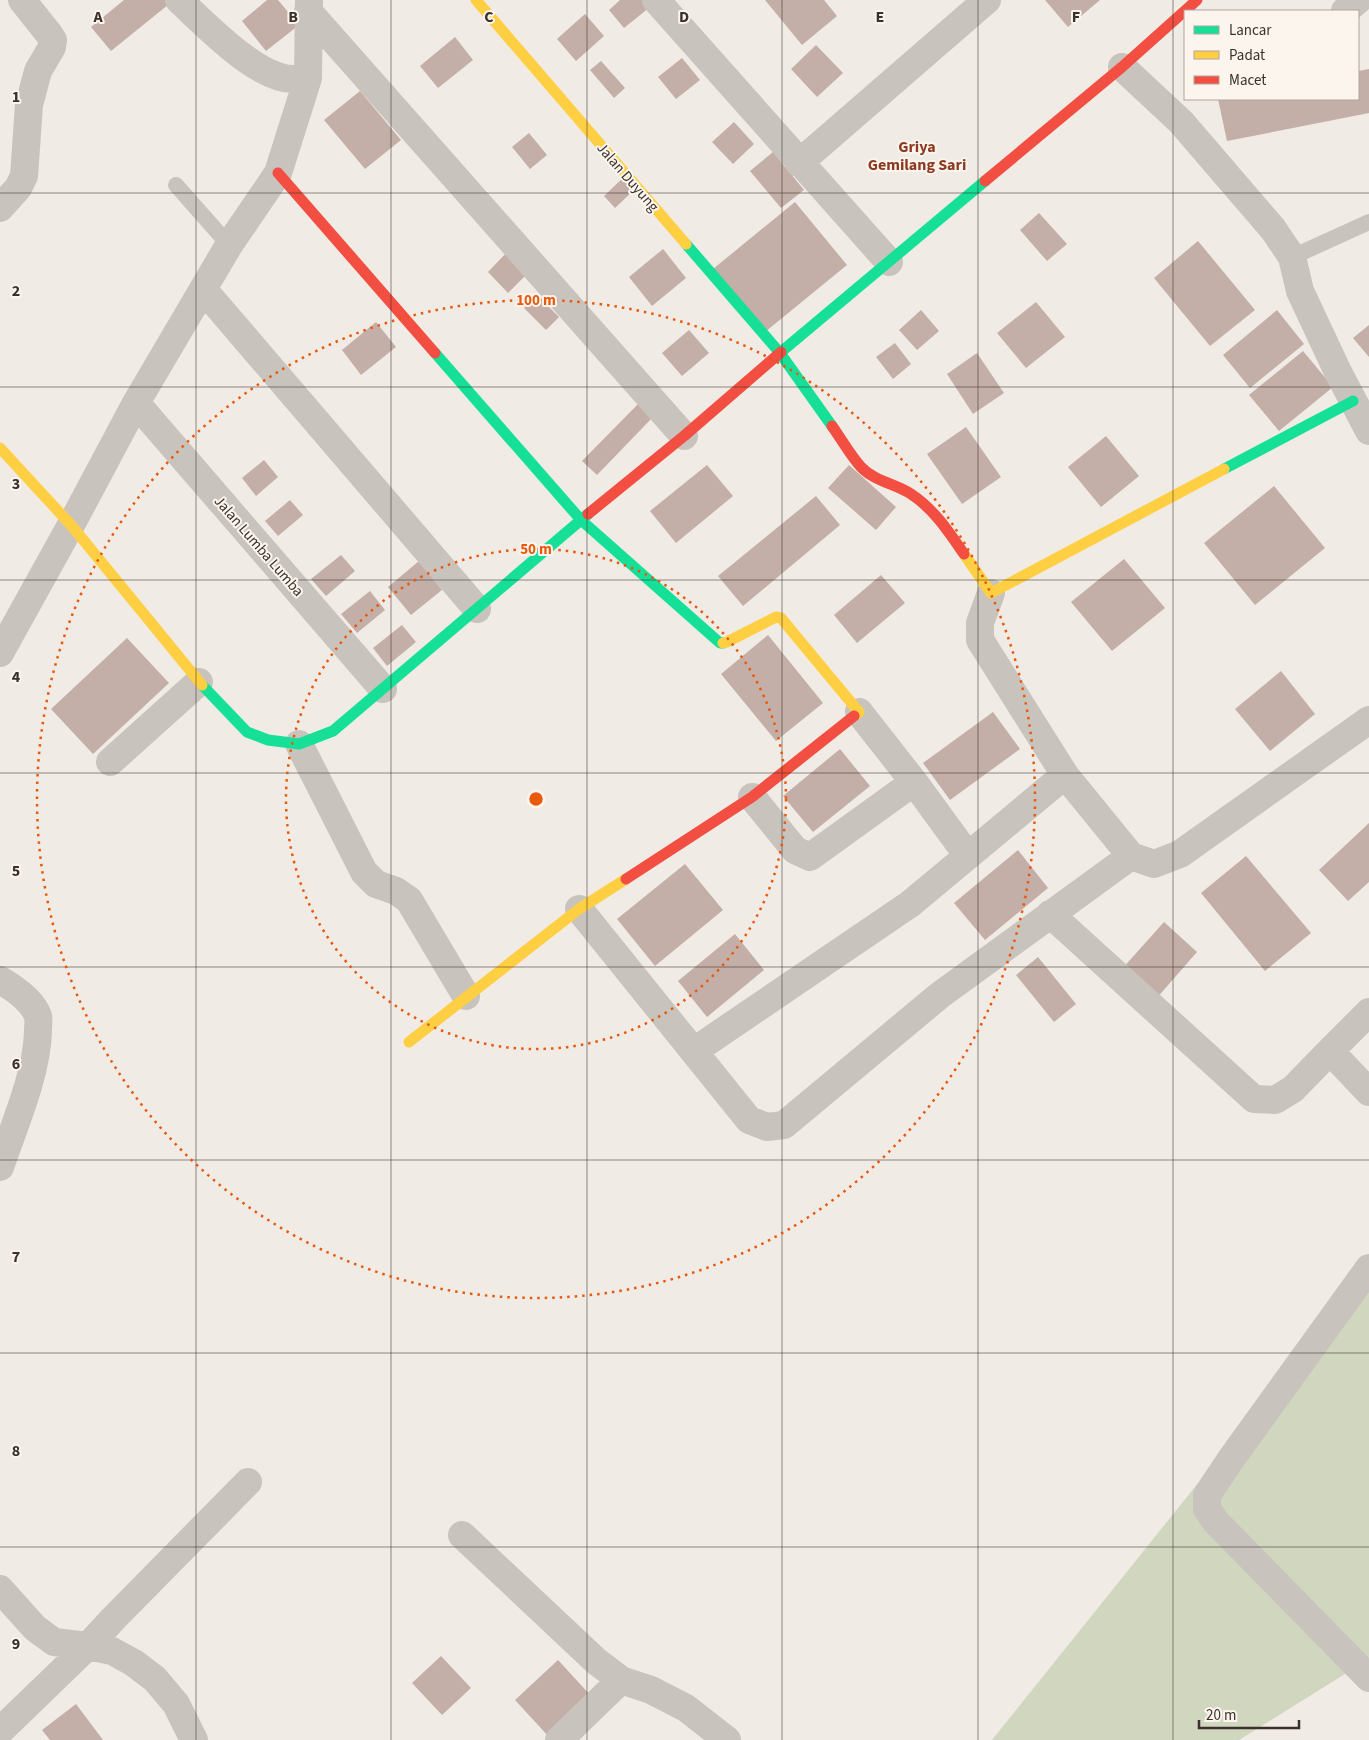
<svg xmlns="http://www.w3.org/2000/svg" width="1369" height="1740" font-family="'Source Sans 3',sans-serif">
<style>
.green{fill:#d1d6bf}
.building{fill:#c3afa7}
.lines{fill:none;stroke-linecap:round;stroke-linejoin:round}
.lane{stroke:#c9c3be;stroke-width:16}
.street{stroke:#c9c3be;stroke-width:28}
.fast{stroke:#16e098;stroke-width:11}
.slow{stroke:#ffcf43;stroke-width:11}
.jam{stroke:#f24e42;stroke-width:11}
.grid{fill:none;stroke:#3b302b;stroke-width:1;stroke-opacity:0.55}
.ring{fill:none;stroke:#e8590c;stroke-width:2.5;stroke-dasharray:2.5 5}
.labels{text-anchor:middle;stroke-width:4;stroke-linejoin:round;paint-order:stroke}
.street-label{font-size:15px;fill:#3b302b;stroke:#fbf5ee}
.neighbourhood-label{font-size:16px;font-weight:bold;fill:#8c3b22;stroke:#fbf5ee}
.grid-label{font-size:16px;text-anchor:middle;font-weight:bold;fill:#3b302b;stroke:#fbf5ee;stroke-width:4;stroke-linejoin:round;paint-order:stroke}
.centre{fill:#e8590c;stroke:#fbf5ee;stroke-width:2.5}
.ring-label{font-size:15px;text-anchor:middle;font-weight:bold;fill:#e8590c;stroke:#fbf5ee;stroke-width:4;stroke-linejoin:round;paint-order:stroke}
</style>
<rect width="100%" height="100%" fill="#f0ebe5"/>
<path class="green" d="M1369 1270V1659L1239 1740H992Z"/>
<path class="building" d="M124 0H174L111 51 91 27Z
M267 0H278L299 25 266 51 242 21Z
M620 0H643L650 7 624 28 609 10Z
M765 0H824L837 16 802 45Z
M1045 0H1100L1068 27Z
M585 14 604 36 576 61 557 39Z
M455 37 473 60 438 88 420 66Z
M816 45 843 73 817 97 791 69Z
M682 58 700 80 676 99 658 77Z
M601 61 625 88 614 98 590 70Z
M1369 69V113L1227 141 1218 99H1358V71Z
M360 91 401 140 365 169 324 120Z
M734 122 754 144 733 164 712 142Z
M529 133 547 155 530 169 512 147Z
M773 152 804 190 781 208 750 171Z
M625 176 636 188 615 208 604 196Z
M795 202 847 265 765 332 713 269Z
M1039 213 1067 244 1047 261 1020 230Z
M1198 241 1255 310 1210 346 1154 278Z
M663 249 686 278 652 306 629 277Z
M509 250 530 271 508 293 488 272Z
M537 295 559 317 546 330 524 308Z
M1036 302 1065 337 1026 368 997 333Z
M921 310 939 331 917 350 899 330Z
M1277 310 1304 344 1250 388 1223 355Z
M376 322 396 347 361 375 342 350Z
M1369 325V357L1353 338Z
M689 330 709 353 682 376 662 353Z
M895 343 911 364 893 379 876 357Z
M1303 351 1333 387 1279 431 1249 395Z
M977 353 1004 393 973 414 947 374Z
M638 404 653 417 597 475 582 461Z
M966 427 1001 477 962 504 927 454Z
M1106 436 1139 476 1101 507 1068 467Z
M264 460 278 477 256 496 242 478Z
M707 465 733 496 676 543 650 511Z
M849 465 896 507 876 530 828 488Z
M1274 486 1325 548 1255 605 1204 543Z
M816 496 840 525 743 606 718 576Z
M290 500 303 515 278 536 265 521Z
M341 555 355 571 326 596 311 579Z
M1124 559 1165 608 1112 651 1071 602Z
M419 561 442 590 411 615 388 587Z
M881 575 905 603 857 643 834 615Z
M370 591 385 610 357 633 341 614Z
M402 625 416 642 387 666 373 648Z
M768 635 823 703 776 741 721 674Z
M127 638 169 683 93 754 51 709Z
M1281 671 1315 714 1270 751 1235 709Z
M993 712 1020 749 950 800 923 763Z
M840 749 870 786 813 832 783 796Z
M1369 823V882L1348 901 1319 870Z
M1018 850 1048 888 985 940 954 903Z
M1246 856 1311 933 1265 971 1201 893Z
M685 864 723 910 655 966 617 919Z
M1164 922 1197 952 1155 1000 1121 970Z
M735 934 764 970 707 1017 678 981Z
M1038 957 1076 1004 1054 1022 1016 975Z
M441 1656 471 1688 442 1715 412 1683Z
M558 1660 592 1697 549 1737 515 1700Z
M76 1704 103 1740H50L42 1730Z"/>
<g class="lines">
<path class="lane" d="M176 185 229 245
M1292 257 1369 222"/>
<path class="street" d="M179 0C205 24 256 78 292 79 297 79 303 78 308 78
M656 0 889 262
M308 11 684 436
M1345 11 1358 0
M1122 67 1181 122 1273 229 1292 257 1300 291 1337 370 1369 431
M799 163 987 0
M0 208 18 188 24 176 29 105 38 71 52 47 53 40 49 34 22 0
M203 289 477 609
M136 403 383 689
M991 593 980 623V640L1065 775 1131 856
M0 653 71 525 136 403 229 245 278 173 308 78 309 0
M859 712 914 782 968 856
M299 744 364 872 376 884 396 891 409 900 466 996
M110 762 199 682
M752 797 795 850 810 857 914 782
M579 909 749 1120 767 1127 784 1125 940 995 1131 856 1154 864 1180 854 1369 720
M1050 914 1254 1099 1275 1100 1293 1089 1330 1051
M0 980C14 988 32 1000 38 1016 39 1020 38 1027 38 1031 37 1074 14 1126 0 1167
M1369 1012 1330 1051 1369 1092
M694 1051 910 904 1065 775
M1369 1268 1231 1459 1207 1495V1509L1216 1522 1369 1678
M462 1535 596 1661 621 1680 651 1690 686 1708 727 1740
M0 1589 35 1628 54 1642 88 1646 112 1651 134 1663 155 1679 176 1704 194 1740
M0 1731 88 1646 113 1619 248 1482
M559 1740 621 1680"/>
<path class="fast" d="M686 244 780 353 832 426
M781 352 985 181
M435 353 581 520 720 643H723
M1224 469 1353 401
M202 685 247 732 268 740 299 744 333 731 588 514"/>
<path class="slow" d="M476 0 686 244
M0 448 71 525 202 685
M964 554 991 593 1224 469
M723 643 727 642 776 617 781 618 859 712 854 716
M409 1042 579 909 626 879"/>
<path class="jam" d="M278 173 435 353
M985 181 1122 67 1197 0
M832 426C842 440 850 455 861 467 874 481 896 484 911 494 934 509 949 532 964 554
M588 514 684 436 781 352
M626 879 752 797 854 716"/>
</g>
<path class="grid" d="M196 0V1740M391 0V1740M587 0V1740M782 0V1740M978 0V1740M1173 0V1740M0 193H1369M0 387H1369M0 580H1369M0 773H1369M0 967H1369M0 1160H1369M0 1353H1369M0 1547H1369"/>
<g class="ring">
<circle cx="536" cy="799" r="250"/>
<circle cx="536" cy="799" r="499"/>
</g>
<g class="labels">
<g class="street-label">
<text transform="translate(628 177) rotate(49)" y="5">Jalan Duyung</text>
<text transform="translate(259 546) rotate(49)" y="5">Jalan Lumba Lumba</text>
</g>
<g class="neighbourhood-label">
<text x="917" y="152">Griya<tspan x="917" dy="18">Gemilang Sari</tspan></text>
</g>
</g>
<g class="grid-label">
<text x="98" y="22">A</text>
<text x="293" y="22">B</text>
<text x="489" y="22">C</text>
<text x="684" y="22">D</text>
<text x="880" y="22">E</text>
<text x="1076" y="22">F</text>
<text x="16" y="102">1</text>
<text x="16" y="296">2</text>
<text x="16" y="489">3</text>
<text x="16" y="682">4</text>
<text x="16" y="876">5</text>
<text x="16" y="1069">6</text>
<text x="16" y="1262">7</text>
<text x="16" y="1456">8</text>
<text x="16" y="1649">9</text>
</g>
<circle cx="536" cy="799" r="8" class="centre"/>
<g class="ring-label">
<text x="536" y="305">100 m</text>
<text x="536" y="554">50 m</text>
</g>
<rect x="1184" y="10" width="175" height="90" fill="#fbf5ee" stroke="#aea6a0"/>
<rect x="1194" y="26" width="25" height="8" fill="#16e098" stroke="#aea6a0"/>
<text x="1229" y="35" font-size="15" fill="#3b302b">Lancar</text>
<rect x="1194" y="51" width="25" height="8" fill="#ffcf43" stroke="#aea6a0"/>
<text x="1229" y="60" font-size="15" fill="#3b302b">Padat</text>
<rect x="1194" y="76" width="25" height="8" fill="#f24e42" stroke="#aea6a0"/>
<text x="1229" y="85" font-size="15" fill="#3b302b">Macet</text>
<path d="M1199 1720v8h100v-8" fill="none" stroke="#3b302b" stroke-width="2.5"/>
<text x="1206" y="1720" font-size="15" fill="#3b302b" stroke="#fbf5ee" stroke-width="4" paint-order="stroke">20 m</text>
</svg>
